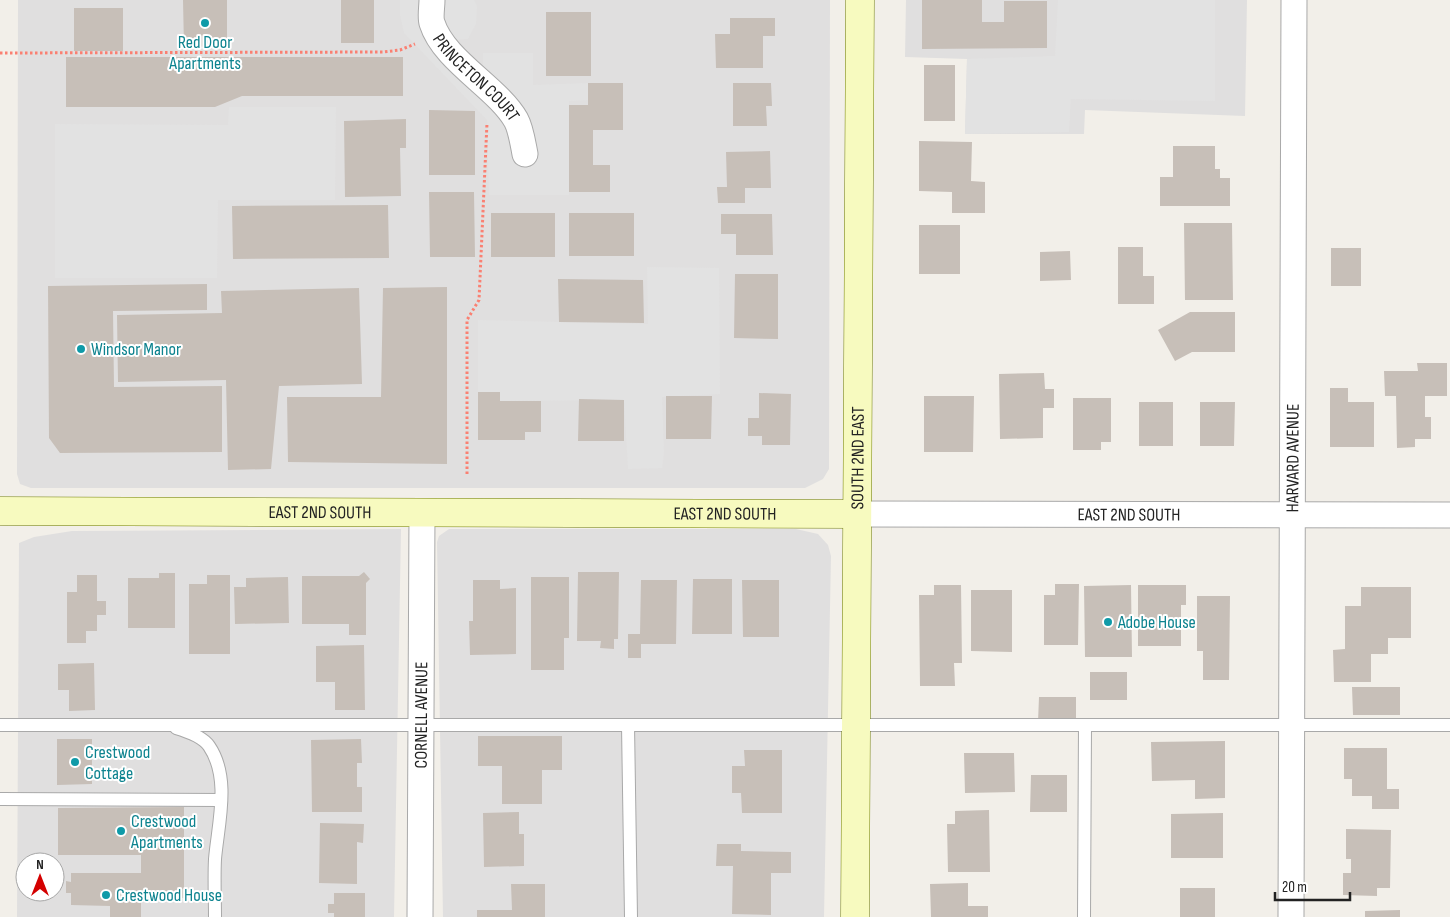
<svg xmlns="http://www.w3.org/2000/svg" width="1450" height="917" font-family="'Sofia Sans Condensed',sans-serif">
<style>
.residential{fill:#e0dfdf;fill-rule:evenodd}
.parking{fill:#e2e2e2}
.building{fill:#c7bfb8}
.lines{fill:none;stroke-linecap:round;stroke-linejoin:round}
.lane-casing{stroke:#a9a9a9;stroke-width:14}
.street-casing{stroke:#a9a9a9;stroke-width:27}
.secondary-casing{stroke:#707d05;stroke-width:29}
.path{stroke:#fa8072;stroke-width:3;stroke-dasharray:2.5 2.5;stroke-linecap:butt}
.lane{stroke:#fff;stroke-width:12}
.street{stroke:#fff;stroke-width:25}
.secondary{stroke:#f7fabf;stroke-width:28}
.culture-dot{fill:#0f9aa8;stroke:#fff;stroke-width:2}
.labels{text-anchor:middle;stroke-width:4;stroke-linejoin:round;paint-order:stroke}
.culture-label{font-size:18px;fill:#0d838f;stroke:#fff;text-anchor:start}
.street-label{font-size:18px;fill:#222;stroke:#fff}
</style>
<rect width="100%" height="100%" fill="#f2efe9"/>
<path class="residential" d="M18 0H830L829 469 823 479 805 488H31L20 484 17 474Z
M906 0H1247L1245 116 1085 110 1084 134H965L967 59 905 57Z
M401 529 394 917H17L19 543 34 537 72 531ZM25 862H55V892H25Z
M449 529H796L818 534 828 545 831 556 824 917H443L437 542 439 536Z"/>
<path class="parking" d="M400 0H474L477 6 476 24 468 39 451 40 483 72V53H533V85L588 83V100L569 101V195H489L487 120 404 33 400 15Z
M1058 0H1215V101L1071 99 1069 132 965 134 967 59 1055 56Z
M229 107H336L335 200H218L217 278H55V124L228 125Z
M647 267 719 268 720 394 662 397 664 452 662 468 628 469 624 400 500 401V392H478V320L648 324Z"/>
<path class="building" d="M183 0H227V46L184 47Z
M341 0H374V43H341Z
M922 0H982V22H1004V1H1047V48L922 49Z
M74 8H123V51H74Z
M546 12H591V76H546Z
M730 18H775V36H763V68H716L715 34H730Z
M66 57H403V96H242L215 107H66Z
M924 65H955V121H924Z
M588 83H623V130H593V165H610V192H569V105H588Z
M733 83H771L772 106H766L767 126H733Z
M429 110 475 111V175H429Z
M406 119V148H400L401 196 345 197 344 121Z
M919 141 972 142 971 181 985 182V213H952V192L919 191Z
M1173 146H1215V169H1220V178H1230V206H1160V177H1173Z
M770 151 771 188H745V203H718L717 187H727L726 152Z
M429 192H474L475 257H430Z
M388 205 389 258 233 259 232 206Z
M491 213H555V257H491Z
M569 213H634V256H569Z
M721 214H772L773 255H736V234H721Z
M1184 223H1232L1233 300H1185Z
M919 225H960V274H919Z
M1118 247H1143V276H1154V304H1118Z
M1331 248H1361V286H1331Z
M1070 251 1071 280 1040 281V252Z
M735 274H778V339L734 338Z
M558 279 643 280 644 323 559 322Z
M207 284V310L113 311 114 387 222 386V452L60 453 49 438 48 286Z
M447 287V464L288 462 287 397H381L383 288Z
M359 288 362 384 279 386 271 469 228 470 226 380 118 382 117 315 222 313 221 291Z
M1190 312H1235V352H1192L1175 361 1158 330Z
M1417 363H1447V396H1425V417H1431V439H1415V447L1397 448 1396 396H1385L1384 371H1418Z
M1044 373 1045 389H1054V408H1043V438L1000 439 999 374Z
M1330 388H1348V402H1374V447H1330Z
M478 392H500V401H541V432H525V440H478Z
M759 393 791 394 790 445H762V436H748V418H759Z
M666 396H712L711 439H666Z
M924 396H974L973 452H924Z
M1073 398H1111V442H1101V450H1073Z
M579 399 624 400V441H578Z
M1139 402H1173V446H1139Z
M1200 402H1235L1234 446H1200Z
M364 572 370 579 366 583V635H349V624H302V576H359Z
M578 572H619L618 639H614V649L600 648 601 641H577Z
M159 573H175V628H128V578H159Z
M77 575H97V601H106V615H97V631H86V643H67V592H77Z
M207 575H230V654H189V584H207Z
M288 577 289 623 235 624 234 587H246V578Z
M531 577H569V638H564V670H531Z
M693 579H732V634H692Z
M473 580H500V589L516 588V654L470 655 469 621H473Z
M641 580H677L676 644H641V658H628V634H640Z
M742 580H779V637H743Z
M1055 584H1079L1078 645H1044V595H1055Z
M934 585H961L962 663H954L955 686H920L919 595H934Z
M1131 585 1132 657H1085L1084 586Z
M1138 585H1186V605H1181V646H1138Z
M1361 587H1411V638H1388V654H1371V682H1334L1333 650 1345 649V606H1361Z
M971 590H1012V652L971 651Z
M1197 596H1230L1229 680H1203V651H1197Z
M364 645 365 710H335V682H316V646Z
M94 663 95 710 69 711V690H58V664Z
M1090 672H1127V700H1090Z
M1352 687H1400V715H1353Z
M1039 697H1076V722H1038Z
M478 736H562V770H542V804H502V766H478Z
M57 739H92V784L57 785Z
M361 739 362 763H357V787H362V812H312L311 740Z
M1225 741V798L1195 799V780L1152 781 1151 742Z
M1344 748H1387V789H1399V809H1372V796H1352V779H1344Z
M744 750H782V813H742L741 793H732V766H745Z
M964 753H1014L1015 792 965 793Z
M1031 775H1067V812H1030Z
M184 807V898L141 897V917H110V906L71 905V893H66V881L71 882V873H141V855H58V808Z
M989 810 990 872H948L947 824H955V811Z
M519 812V834H524V866L484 867 483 813Z
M1223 813V858H1171V814Z
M320 823 364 824 363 843 357 842V884L319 883Z
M1346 829 1391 830 1390 888H1377V896L1343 895V873H1351V859H1346Z
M717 844H741V851L791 852V873H771V915L732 914 733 866H716Z
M968 883V906H988V917H931L930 884Z
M511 884H545V917H477V910H512Z
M1180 888H1215V917H1180Z
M334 893H365V917H334V913H328V904H334Z
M1400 910V917H1365V911Z"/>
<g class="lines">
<g class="lane-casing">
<path id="lane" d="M0 725H1450
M628 725 631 917
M176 728C186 731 203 737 209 746 231 778 218 824 215 859 214 878 215 898 215 917
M0 799 221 800
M1084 917 1085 725"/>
</g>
<g class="street-casing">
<g id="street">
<path id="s1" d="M432 0C432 7 430 17 432 23 444 61 497 87 516 120 521 129 523 144 525 154"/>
<path id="s2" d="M857 514 1450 515"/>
<path id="s3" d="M420 917 422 513"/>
<path id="s4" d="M1291 917 1294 0"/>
</g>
</g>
<g class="secondary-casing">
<g id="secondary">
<path id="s5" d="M0 511 857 514"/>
<path id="s6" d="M855 917 860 0"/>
</g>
</g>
<path class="path" d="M0 53 383 52 400 50 415 44
M467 474V320L479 300 487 123"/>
<use href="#lane" class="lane"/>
<use href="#street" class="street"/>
<use href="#secondary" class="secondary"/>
</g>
<g class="culture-dot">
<circle cx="205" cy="23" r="5"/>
<circle cx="81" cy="349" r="5"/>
<circle cx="1108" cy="622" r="5"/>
<circle cx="75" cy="762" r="5"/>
<circle cx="121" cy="831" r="5"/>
<circle cx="106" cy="895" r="5"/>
</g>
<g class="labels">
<g class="culture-label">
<text x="205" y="48" text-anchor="middle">Red Door<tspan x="205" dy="21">Apartments</tspan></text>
<text x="91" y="355">Windsor Manor</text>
<text x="1118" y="628">Adobe House</text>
<text x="85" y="758">Crestwood<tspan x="85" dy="21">Cottage</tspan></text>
<text x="131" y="827">Crestwood<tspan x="131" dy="21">Apartments</tspan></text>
<text x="116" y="901">Crestwood House</text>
</g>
<g class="street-label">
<text dy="6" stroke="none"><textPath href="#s1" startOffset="94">PRINCETON COURT</textPath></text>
<text dy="6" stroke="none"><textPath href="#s6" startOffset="459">SOUTH 2ND EAST</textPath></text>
<text dy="6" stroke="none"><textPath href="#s4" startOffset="459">HARVARD AVENUE</textPath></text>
<text dy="6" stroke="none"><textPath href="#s5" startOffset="320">EAST 2ND SOUTH</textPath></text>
<text dy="6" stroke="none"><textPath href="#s5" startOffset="725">EAST 2ND SOUTH</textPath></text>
<text dy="6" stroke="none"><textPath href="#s2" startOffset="272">EAST 2ND SOUTH</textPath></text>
<text dy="6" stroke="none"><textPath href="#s3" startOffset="202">CORNELL AVENUE</textPath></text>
</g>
</g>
<g transform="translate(40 877)"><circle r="24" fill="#ffffff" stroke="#a7a7a7"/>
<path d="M0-4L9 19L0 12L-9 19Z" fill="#d40000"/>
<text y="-8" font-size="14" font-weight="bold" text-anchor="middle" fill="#222222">N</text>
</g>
<path d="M1275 892v8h75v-8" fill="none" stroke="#222222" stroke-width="2.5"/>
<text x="1282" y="892" font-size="15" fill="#222222" stroke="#ffffff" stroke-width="4" paint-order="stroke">20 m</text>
</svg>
